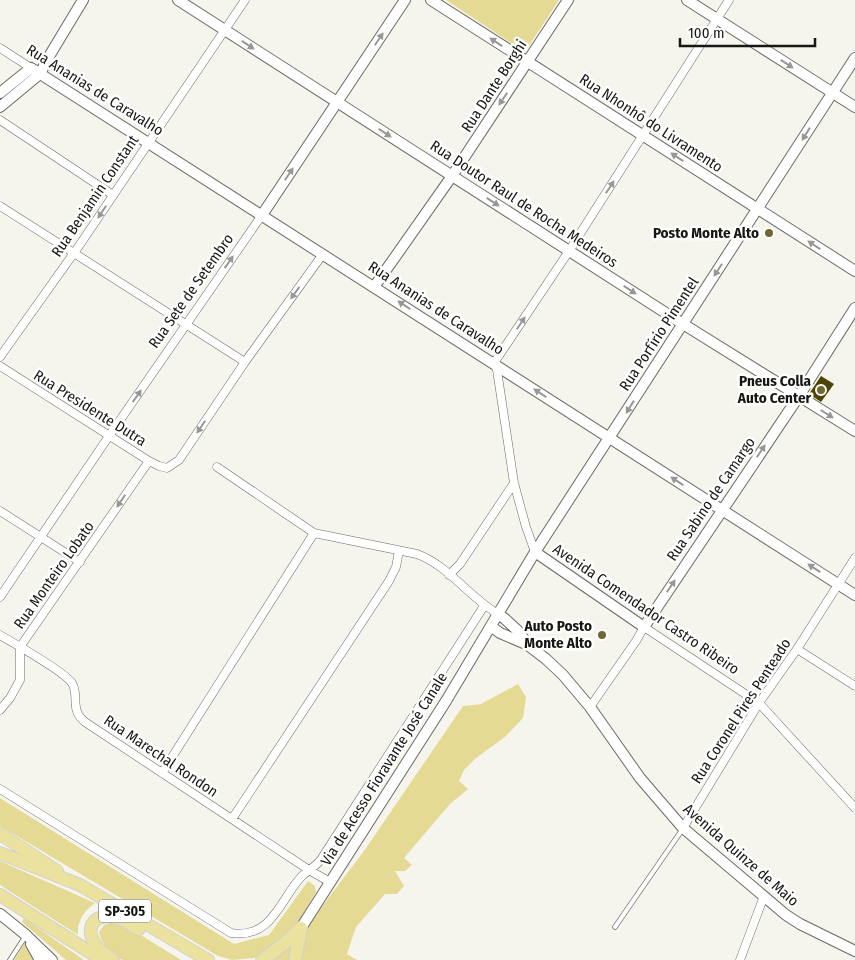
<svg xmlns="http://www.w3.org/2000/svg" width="855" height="960" font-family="'Fira Sans Condensed',sans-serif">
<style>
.green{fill:#e5da94}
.building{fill:#4d4404}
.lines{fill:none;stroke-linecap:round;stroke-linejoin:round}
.service-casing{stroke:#6b6a63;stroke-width:5.5}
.minor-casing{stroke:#6b6a63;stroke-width:9}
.tertiary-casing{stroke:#6b6a63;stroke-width:12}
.primary-casing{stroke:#d1d1d0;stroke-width:14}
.service{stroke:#fff;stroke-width:4}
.minor{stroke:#fff;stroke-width:8}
.tertiary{stroke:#fff;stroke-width:10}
.primary{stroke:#ece29f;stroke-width:12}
.oneway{fill:#979795}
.poi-dot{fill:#706734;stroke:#fff;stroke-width:2}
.labels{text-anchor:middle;stroke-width:5;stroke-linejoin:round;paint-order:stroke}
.shield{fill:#fff;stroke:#5d5d5a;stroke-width:1}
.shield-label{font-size:14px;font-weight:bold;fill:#171714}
.street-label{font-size:15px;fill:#171714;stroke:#fff}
.poi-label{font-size:15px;font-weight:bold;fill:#171714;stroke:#fff;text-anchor:end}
</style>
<rect width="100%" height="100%" fill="#f6f5ed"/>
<path class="green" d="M446 0H559L525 52Z
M518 684 526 697 523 718 505 737 476 758 464 770 459 781 468 789 450 804 404 858 412 865 405 871H395L404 886 397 894H385L356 927 347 954 357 960H299L304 934 311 921 364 851 463 706 481 704Z
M0 798 234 944 269 935 308 881 315 886 316 892 296 926 279 943 254 958 232 960 218 956 0 826Z
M0 861 95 903C84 911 77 921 78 935L0 885Z
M24 918 84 960H66L22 922Z
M114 922 128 927 181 960C162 960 142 960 124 960 112 958 101 943 99 932L104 925Z
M26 941 36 960H14Z
M292 943 289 960H270L280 955Z"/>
<path class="building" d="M821 376 834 384 821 402 809 394Z"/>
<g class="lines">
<g class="service-casing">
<path id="service" d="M615 927 682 830
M10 960 25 937"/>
</g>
<g class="minor-casing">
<path id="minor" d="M0 48 31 68
M0 120 113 195
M0 206 245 362
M0 357 81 243 245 0
M0 366 149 461 159 466 167 468 179 460 245 362 323 254
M217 467 314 533 417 554C449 566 469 597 498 614
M0 511 80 562
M535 552 526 527 514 483 497 370 494 363 569 251 729 0
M449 575 460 564 514 483
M0 597 109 436 262 215
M0 635C15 644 64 671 72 683 80 697 69 709 85 722L309 870 330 882
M797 649 855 686
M590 707 636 641 644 627 759 703 855 808
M0 710 10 698 20 680V647L149 461
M162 773 314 533
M0 789 231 933C273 939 279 900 302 876 309 869 317 866 322 858L484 606
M232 819 389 581 396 567 399 551
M683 828 759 703 797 649 855 558
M740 960 764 896"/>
</g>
<g class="tertiary-casing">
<path id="tertiary" d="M178 0 683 324 855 431
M431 0 855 271
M687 0 855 107
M0 93 31 68 855 595
M0 107 41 73 45 63 83 0
M262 215 405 0
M374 287 452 176 568 0
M535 552 644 627 799 396 855 308
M498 614 505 619 518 631 529 646 546 659 563 675 590 707 640 778 683 828 786 915 800 924 855 951
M492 627 500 633 528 645
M0 914 26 935 52 960
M301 928 446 701 535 552 855 58
M31 944 40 960"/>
</g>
<g class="primary-casing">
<path id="primary" d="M0 834 57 871
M0 853 80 885 208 960
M0 895 102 960
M113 960C108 956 102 953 98 948 84 931 91 913 114 917 123 919 131 925 139 929
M262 960 285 943 301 928
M295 960 301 928"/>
</g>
<use href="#service" class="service"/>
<use href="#minor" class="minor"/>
<use href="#tertiary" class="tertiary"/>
<use href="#primary" class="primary"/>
</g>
<defs><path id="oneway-solid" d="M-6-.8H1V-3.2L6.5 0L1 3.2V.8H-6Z" transform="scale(1.25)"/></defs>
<g class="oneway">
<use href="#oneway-solid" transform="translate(379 39) rotate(-56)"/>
<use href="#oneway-solid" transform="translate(496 42) rotate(-147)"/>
<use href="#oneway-solid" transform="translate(248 45) rotate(33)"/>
<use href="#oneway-solid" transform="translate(787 64) rotate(33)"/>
<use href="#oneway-solid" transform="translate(503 99) rotate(124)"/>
<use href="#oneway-solid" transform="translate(385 133) rotate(33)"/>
<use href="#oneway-solid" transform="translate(806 134) rotate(122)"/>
<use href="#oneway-solid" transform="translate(677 157) rotate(-147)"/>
<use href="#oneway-solid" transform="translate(289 174) rotate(-56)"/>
<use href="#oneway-solid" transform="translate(610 187) rotate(-57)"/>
<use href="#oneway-solid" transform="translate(493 202) rotate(33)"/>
<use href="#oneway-solid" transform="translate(102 212) rotate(124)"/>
<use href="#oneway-solid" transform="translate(814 245) rotate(-147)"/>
<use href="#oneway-solid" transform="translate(229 262) rotate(-55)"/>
<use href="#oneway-solid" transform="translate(718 270) rotate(123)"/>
<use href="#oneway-solid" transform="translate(630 290) rotate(33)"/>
<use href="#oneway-solid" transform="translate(295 293) rotate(126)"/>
<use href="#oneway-solid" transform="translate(404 305) rotate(-147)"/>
<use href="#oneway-solid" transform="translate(521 323) rotate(-56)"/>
<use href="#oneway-solid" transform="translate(540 393) rotate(-147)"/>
<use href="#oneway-solid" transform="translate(137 396) rotate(-55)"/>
<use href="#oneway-solid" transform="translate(630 407) rotate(122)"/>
<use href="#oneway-solid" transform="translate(827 414) rotate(32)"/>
<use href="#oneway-solid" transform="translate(201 427) rotate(124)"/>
<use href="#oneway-solid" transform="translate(761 451) rotate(-56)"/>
<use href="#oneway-solid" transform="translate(677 481) rotate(-147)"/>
<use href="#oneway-solid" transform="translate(121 501) rotate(124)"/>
<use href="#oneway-solid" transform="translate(814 568) rotate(-147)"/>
<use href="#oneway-solid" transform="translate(671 586) rotate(-56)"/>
</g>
<g class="poi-dot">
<circle cx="769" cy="233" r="5"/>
<circle cx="821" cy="390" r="5"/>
<circle cx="602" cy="635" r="5"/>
</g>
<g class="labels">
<rect class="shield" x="99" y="899.5" width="52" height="23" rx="4"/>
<g class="shield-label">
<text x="125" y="916">SP-305</text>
</g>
<g class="street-label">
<text transform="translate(494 86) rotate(-57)" y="5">Rua Dante Borghi</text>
<text transform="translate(95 90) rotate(32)" y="5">Rua Ananias de Caravalho</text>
<text transform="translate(651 123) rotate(33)" y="5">Rua Nhonhô do Livramento</text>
<text transform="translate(95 196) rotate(-56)" y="5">Rua Benjamin Constant</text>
<text transform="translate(524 204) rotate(33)" y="5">Rua Doutor Raul de Rocha Medeiros</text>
<text transform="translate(191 291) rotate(-55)" y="5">Rua Sete de Setembro</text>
<text transform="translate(436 308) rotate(33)" y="5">Rua Ananias de Caravalho</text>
<text transform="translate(659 334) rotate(-57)" y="5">Rua Porfírio Pimentel</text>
<text transform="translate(90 408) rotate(32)" y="5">Rua Presidente Dutra</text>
<text transform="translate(711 499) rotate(-56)" y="5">Rua Sabino de Camargo</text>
<text transform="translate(54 575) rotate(-55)" y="5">Rua Monteiro Lobato</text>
<text transform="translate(646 609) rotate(34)" y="5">Avenida Comendador Castro Ribeiro</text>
<text transform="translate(741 711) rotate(-57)" y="5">Rua Coronel Pires Penteado</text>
<text transform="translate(161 756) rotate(34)" y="5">Rua Marechal Rondon</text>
<text transform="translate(384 769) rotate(-58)" y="5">Via de Acesso Fioravante José Canale</text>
<text transform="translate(741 855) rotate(41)" y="5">Avenida Quinze de Maio</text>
</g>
<g class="poi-label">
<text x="759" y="238">Posto Monte Alto</text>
<text x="811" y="386">Pneus Colla<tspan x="811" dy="17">Auto Center</tspan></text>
<text x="592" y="631">Auto Posto<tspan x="592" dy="17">Monte Alto</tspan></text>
</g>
</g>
<path d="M680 38v8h135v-8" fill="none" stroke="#171714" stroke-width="2.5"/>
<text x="688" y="38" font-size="15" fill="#171714" stroke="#ffffff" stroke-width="4" paint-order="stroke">100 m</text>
</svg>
